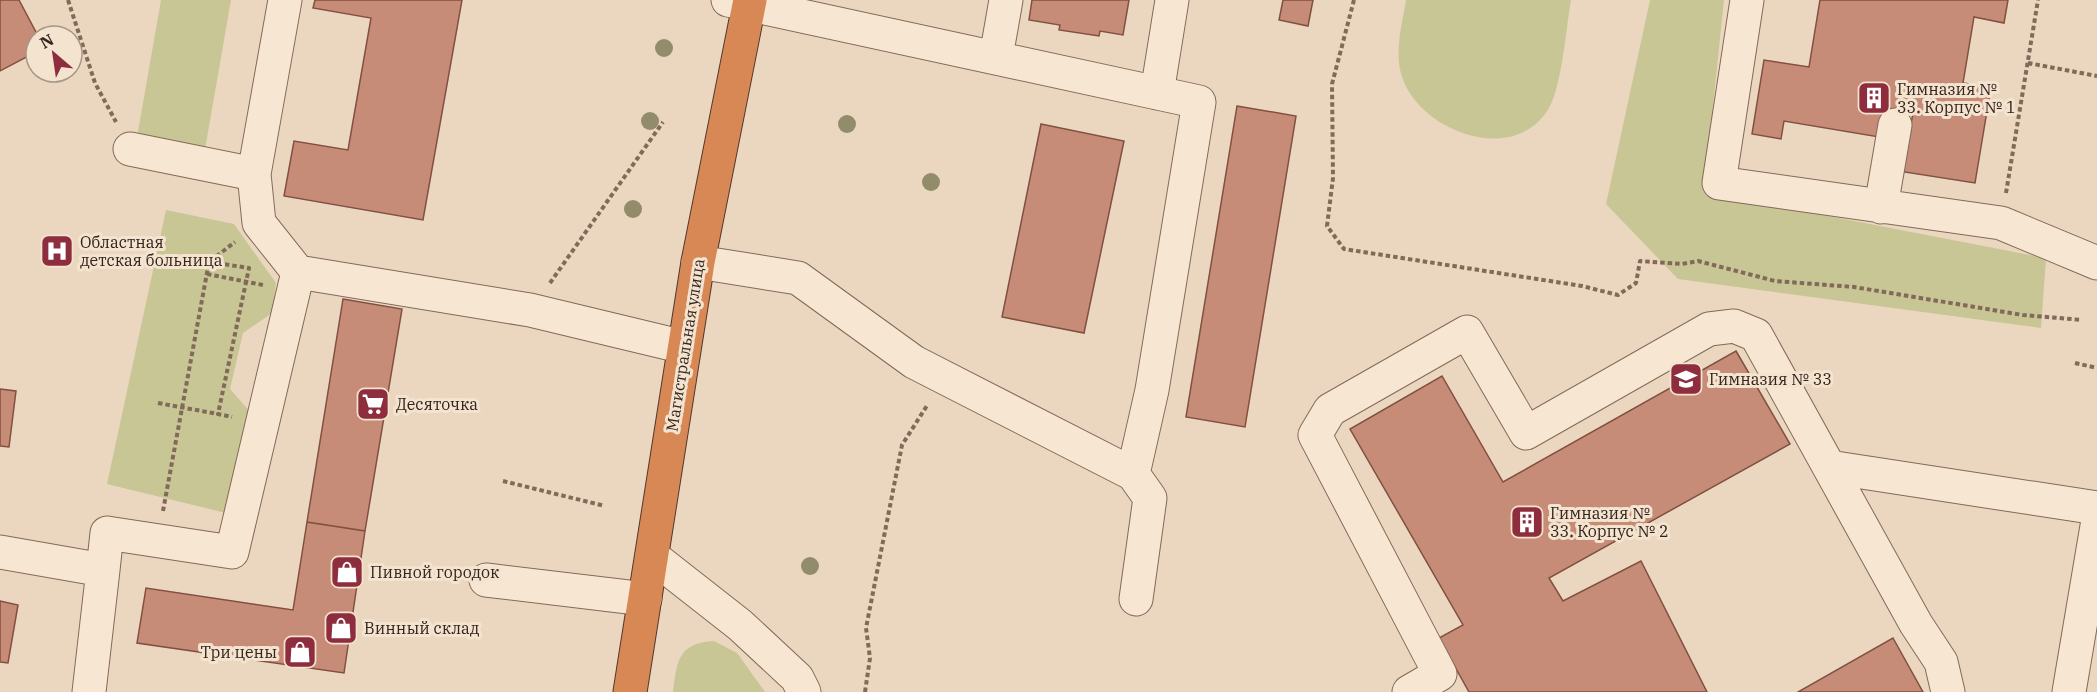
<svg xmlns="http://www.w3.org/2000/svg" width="2097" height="692" font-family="'IBM Plex Serif',serif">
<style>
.green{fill:#c8c695}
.building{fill:#c78c78;stroke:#815040;stroke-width:1.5}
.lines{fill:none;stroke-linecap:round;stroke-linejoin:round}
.minor-casing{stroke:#836959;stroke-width:35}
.highway-casing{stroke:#51382d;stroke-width:35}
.path{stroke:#836959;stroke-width:4;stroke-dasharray:4.5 3;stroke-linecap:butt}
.minor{stroke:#f6e6d2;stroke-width:33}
.highway{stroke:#d78854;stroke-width:33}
.tree{fill:#938c6a}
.labels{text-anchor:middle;stroke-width:6;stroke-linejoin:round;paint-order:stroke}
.poi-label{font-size:16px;fill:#33241d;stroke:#f3e3cf;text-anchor:start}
.street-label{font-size:16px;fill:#33241d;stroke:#f3e3cf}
</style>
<rect width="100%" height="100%" fill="#ebd7c0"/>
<path class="green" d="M161 0H231L204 155 136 143Z
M1406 0H1571C1566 28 1562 85 1549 108 1515 166 1421 133 1402 77 1394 53 1402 24 1406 0Z
M1650 0H1724L1704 192 2046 258 2041 328 1678 279 1606 204Z
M166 210 234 224 276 283 272 313 243 333 230 389 254 416 230 514 107 484Z
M714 641 737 653 765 692H673C677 661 678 643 714 641Z"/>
<path class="building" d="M0 0H19L38 36 36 52 0 71Z
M315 0H462L423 220 284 196 294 141 348 150 371 18 313 8Z
M1032 0H1129L1123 35 1100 31 1099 36 1059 30 1060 25 1029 20Z
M1283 0H1313L1308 26 1279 20Z
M1820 0H2008L2004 23 1974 17 1963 83 1991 87 1975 183 1898 171 1908 140 1913 113 1884 108 1879 137 1784 121 1781 139 1752 134 1764 60 1809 67Z
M1237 106 1296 116 1245 427 1186 417Z
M1041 124 1124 141 1084 333 1002 317Z
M343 299 402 309 365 531 307 522Z
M1736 351 1790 444 1549 578 1563 601 1641 561 1707 692H1469L1439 638 1463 625 1350 429 1442 376 1503 482Z
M0 389 16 391 9 447 0 446Z
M307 522 365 531 344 673 137 643 146 588 293 610Z
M0 601 18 605 8 663 0 662Z
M1893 638 1923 692H1798Z"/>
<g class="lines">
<g class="minor-casing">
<path id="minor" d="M1747 0 1719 183 2001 223 2097 263
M996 57 1006 0
M1157 93 1172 0
M130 149 254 174 285 0
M1881 207 1895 125
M698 262 798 278 914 362 1133 474 1152 390 1199 102 728 0
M298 272 530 310 684 347
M1829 467 2097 508
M1133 474 1150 498 1136 599
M0 552 103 570 89 692
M652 556 740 625 797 678 804 692
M103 570 107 533 232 552 298 272 259 223 254 174
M486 580 645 599
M1409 692 1440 674 1315 435 1330 410 1467 332 1526 433 1709 329 1734 326 1756 335 1916 624 1941 662 1948 692
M2069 692 2097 526"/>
</g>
<g class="highway-casing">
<path id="highway" d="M630 692 698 262 750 0"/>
</g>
<path class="path" d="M68 0 95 83 116 122
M1354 0 1332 84 1333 178 1327 226 1344 249 1582 286 1618 295 1636 283 1640 261 1682 264 1698 261 1775 281 1854 287 2023 315 2082 320
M2028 63 2097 76
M2006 193 2038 0
M210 262 249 268 218 414 232 417
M207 274 263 285
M550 283 663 122
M2075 363 2097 368
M158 403 218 414
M503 481 605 506
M163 511 209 262 235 242
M865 692 870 658 866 628 902 445 928 404"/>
<use href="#minor" class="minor"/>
<use href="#highway" class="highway"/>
</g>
<g class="tree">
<circle cx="664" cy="48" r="9"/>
<circle cx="650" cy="121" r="9"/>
<circle cx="847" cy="124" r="9"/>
<circle cx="931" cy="182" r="9"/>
<circle cx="633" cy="209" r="9"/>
<circle cx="810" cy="566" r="9"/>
</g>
<defs>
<g id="building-square" transform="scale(1.725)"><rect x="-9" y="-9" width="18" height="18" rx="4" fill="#8e2d3d" stroke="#f3e3cf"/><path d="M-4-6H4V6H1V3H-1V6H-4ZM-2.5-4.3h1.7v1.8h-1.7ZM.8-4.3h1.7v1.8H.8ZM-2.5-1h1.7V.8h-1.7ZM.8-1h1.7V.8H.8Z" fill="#fff"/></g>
<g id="hospital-square" transform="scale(1.725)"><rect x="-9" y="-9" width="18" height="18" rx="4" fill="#8e2d3d" stroke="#f3e3cf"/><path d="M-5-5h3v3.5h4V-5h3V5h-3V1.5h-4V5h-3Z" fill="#fff"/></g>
<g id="school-square" transform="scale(1.725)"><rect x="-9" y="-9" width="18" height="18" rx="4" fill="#8e2d3d" stroke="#f3e3cf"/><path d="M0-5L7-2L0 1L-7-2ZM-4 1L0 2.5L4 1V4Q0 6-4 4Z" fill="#fff"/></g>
<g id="supermarket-square" transform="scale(1.725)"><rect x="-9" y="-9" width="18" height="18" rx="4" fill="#8e2d3d" stroke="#f3e3cf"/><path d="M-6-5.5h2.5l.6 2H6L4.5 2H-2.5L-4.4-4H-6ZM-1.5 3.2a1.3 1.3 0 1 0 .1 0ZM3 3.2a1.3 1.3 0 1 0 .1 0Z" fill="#fff"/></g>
<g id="shop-square" transform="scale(1.725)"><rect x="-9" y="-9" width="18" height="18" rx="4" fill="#8e2d3d" stroke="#f3e3cf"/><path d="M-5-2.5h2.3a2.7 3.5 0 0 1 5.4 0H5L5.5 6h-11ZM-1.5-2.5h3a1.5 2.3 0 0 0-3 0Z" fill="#fff"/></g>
</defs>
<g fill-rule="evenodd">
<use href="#building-square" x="1874" y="98"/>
<use href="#hospital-square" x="57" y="251"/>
<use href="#school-square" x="1686" y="379"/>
<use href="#supermarket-square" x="373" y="404"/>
<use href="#building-square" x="1527" y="522"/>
<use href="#shop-square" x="347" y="572"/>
<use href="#shop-square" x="341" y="628"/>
<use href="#shop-square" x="300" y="652"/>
</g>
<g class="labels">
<g class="poi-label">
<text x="1897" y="95">Гимназия №<tspan x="1897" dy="18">33. Корпус № 1</tspan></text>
<text x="80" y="248">Областная<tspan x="80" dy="18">детская больница</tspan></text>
<text x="1709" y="385">Гимназия № 33</text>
<text x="396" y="410">Десяточка</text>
<text x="1550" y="519">Гимназия №<tspan x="1550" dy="18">33. Корпус № 2</tspan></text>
<text x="370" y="578">Пивной городок</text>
<text x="364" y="634">Винный склад</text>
<text x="277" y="658" text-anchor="end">Три цены</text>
</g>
<g class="street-label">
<text transform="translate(685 345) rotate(-81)" y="6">Магистральная улица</text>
</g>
</g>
<g transform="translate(54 54) rotate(331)"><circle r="28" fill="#f3e3cf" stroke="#a69788" stroke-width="1.5"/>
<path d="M0-4.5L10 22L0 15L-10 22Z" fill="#8e2d3d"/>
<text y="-9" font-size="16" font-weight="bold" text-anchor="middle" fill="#33241d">N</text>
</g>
</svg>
